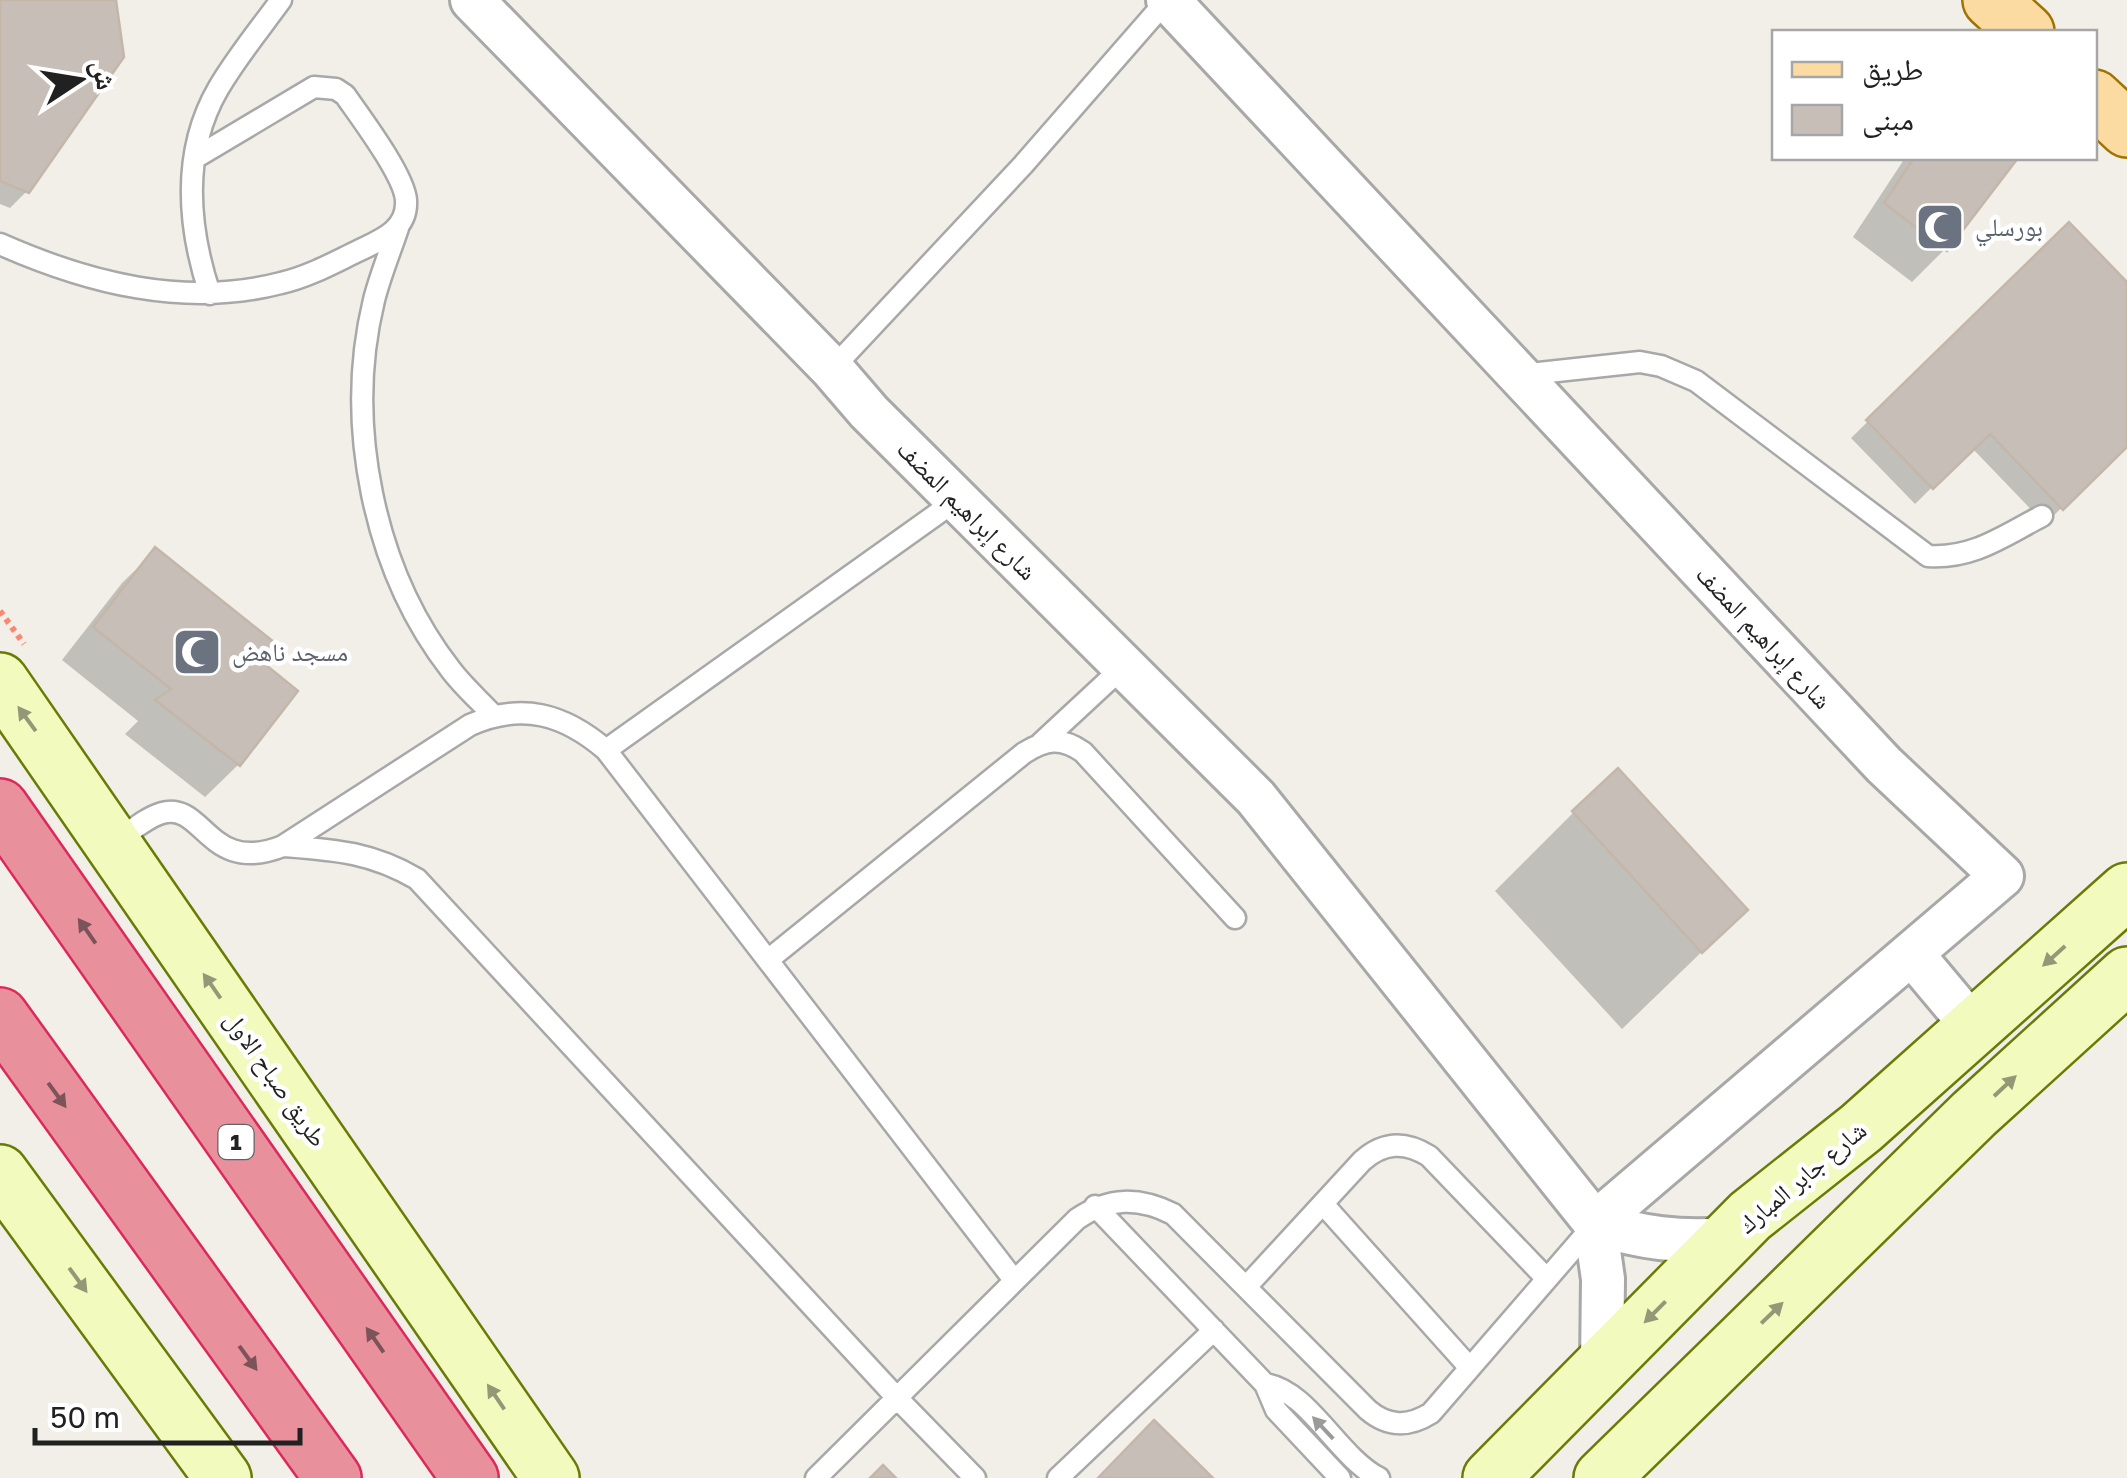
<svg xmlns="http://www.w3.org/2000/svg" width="2127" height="1478" font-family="'Golos Text','Noto Naskh Arabic',sans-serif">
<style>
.shadow{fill:#0003}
.building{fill:#c7beb7;stroke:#c4b7aa;stroke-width:2.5}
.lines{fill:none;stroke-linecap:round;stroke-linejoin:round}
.lane-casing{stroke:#a8a8a8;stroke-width:25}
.street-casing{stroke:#a8a8a8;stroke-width:48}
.secondary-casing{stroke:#687c05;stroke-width:60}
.primary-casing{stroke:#9f7300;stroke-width:60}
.highway-casing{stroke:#dc295c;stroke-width:60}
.path{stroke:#fa8771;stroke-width:6;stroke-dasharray:5 5;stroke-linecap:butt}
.lane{stroke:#fff;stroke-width:20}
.street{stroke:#fff;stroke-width:42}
.secondary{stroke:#f3fabe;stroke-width:55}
.primary{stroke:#fcdba3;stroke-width:55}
.highway{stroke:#e8919c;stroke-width:55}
.oneway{fill:#949877}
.oneway2{fill:#7b5358}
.oneway3{fill:#9b9b9b}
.labels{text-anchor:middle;stroke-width:9;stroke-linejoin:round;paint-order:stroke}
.shield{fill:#fff;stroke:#646464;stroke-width:2.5}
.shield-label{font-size:22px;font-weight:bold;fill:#212121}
.worship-label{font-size:25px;fill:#5b616d;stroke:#fff;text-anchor:start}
.street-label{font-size:25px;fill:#212121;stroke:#fff}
</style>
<rect width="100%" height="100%" fill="#f2efe8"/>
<path class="shadow" d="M0 0H114L27 191 10 208 0 204Z
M1905 158H2015L1945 249 1912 282 1853 237Z
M2069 225 2127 285V444L2045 524 1972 448 1915 504 1851 438Z
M155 551 257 662 295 691 238 765 205 797 125 734 138 721 62 660 122 583Z
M1574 812 1745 910 1622 1029 1495 891Z"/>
<path class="building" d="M0 0H116L124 57 29 193 0 181Z
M1914 158H2018L1947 251 1884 203Z
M2069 222 2127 282V447L2063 510 1990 434 1933 489 1866 420Z
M155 547 275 643 261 661 298 691 240 766 155 700 171 689 93 627Z
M1618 768 1748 910 1702 953 1572 811Z
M1154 1420 1213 1478H1098Z
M883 1465 896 1478H870Z"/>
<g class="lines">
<g class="lane-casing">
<path id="lane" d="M398 228C390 252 380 276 374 300 344 423 373 570 451 670 463 686 479 700 493 715
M0 244C88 283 185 308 281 283 308 277 333 263 358 251 381 240 408 230 406 200 404 175 361 118 345 95L336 89 314 87 195 158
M210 294C188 228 181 153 218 89 236 58 260 29 281 0
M832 369 1023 165 1167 0
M1521 375 1640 362 1661 366 1696 381 1928 556C1973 559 2003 536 2042 516
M1041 743 1124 666
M606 750 958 499
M114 843C129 833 145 818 162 813 204 801 208 876 283 846L470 725C522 702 564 714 606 750L1014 1280
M283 846C335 850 371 852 417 879L898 1399 975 1478
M768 960 1024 753C1046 739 1061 737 1083 752L1235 918
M1323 1204 1470 1368
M1095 1206 1265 1384 1276 1410 1340 1478
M1246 1287 1362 1161C1383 1142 1405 1141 1429 1156L1547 1279
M1265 1384C1308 1390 1338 1457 1379 1478
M816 1478 1077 1219C1109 1197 1139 1197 1173 1214L1368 1410C1388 1427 1409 1427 1431 1413L1592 1227
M1058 1478 1214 1330"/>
</g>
<g class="street-casing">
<path id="street" d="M472 0 832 369 869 412 1256 798 1595 1223 1603 1279 1602 1365
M1168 0 1884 765 2002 876 1595 1223
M1912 954 1974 1028
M1595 1223C1640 1238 1681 1243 1728 1239"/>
</g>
<g class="secondary-casing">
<path id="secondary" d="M0 681 551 1478
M0 1173 223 1478
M1491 1478 1750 1216 1861 1128 2127 891
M1602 1478 1974 1114 2127 975"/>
</g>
<g class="primary-casing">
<path id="primary" d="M1991 0 2026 32
M2094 98 2127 129"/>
</g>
<g class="highway-casing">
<path id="highway" d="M0 807 470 1478
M0 1016 333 1478"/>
</g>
<path class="path" d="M0 611 24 644"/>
<use href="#lane" class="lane"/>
<use href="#street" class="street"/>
<use href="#secondary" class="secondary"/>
<use href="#primary" class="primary"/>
<use href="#highway" class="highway"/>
</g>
<defs><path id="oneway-solid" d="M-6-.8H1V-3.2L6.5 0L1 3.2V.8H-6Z" transform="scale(2.5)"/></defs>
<g class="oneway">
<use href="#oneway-solid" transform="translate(27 719) rotate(-126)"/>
<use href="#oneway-solid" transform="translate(2054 956) rotate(138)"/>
<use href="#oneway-solid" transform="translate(212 986) rotate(-125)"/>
<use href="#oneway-solid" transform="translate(2005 1086) rotate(-43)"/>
<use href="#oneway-solid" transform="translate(78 1280) rotate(54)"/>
<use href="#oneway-solid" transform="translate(1655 1312) rotate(135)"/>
<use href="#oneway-solid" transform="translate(1772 1313) rotate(-44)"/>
<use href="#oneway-solid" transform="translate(496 1397) rotate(-124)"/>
</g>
<g class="oneway2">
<use href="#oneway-solid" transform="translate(87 931) rotate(-125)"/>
<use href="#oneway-solid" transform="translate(57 1095) rotate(54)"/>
<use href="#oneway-solid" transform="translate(375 1340) rotate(-125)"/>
<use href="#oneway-solid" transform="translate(248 1358) rotate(54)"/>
</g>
<use class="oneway3" href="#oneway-solid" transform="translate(1323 1428) rotate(-133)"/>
<defs>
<g id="mosque-square" transform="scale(2.5)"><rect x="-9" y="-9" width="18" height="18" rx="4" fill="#6b7280" stroke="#fff"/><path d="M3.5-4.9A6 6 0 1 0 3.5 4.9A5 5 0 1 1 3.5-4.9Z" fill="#fff"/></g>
</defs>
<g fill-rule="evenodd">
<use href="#mosque-square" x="1940" y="227"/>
<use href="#mosque-square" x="197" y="652"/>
</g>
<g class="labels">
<rect class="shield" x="218.5" y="1125" width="35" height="34" rx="8"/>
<g class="shield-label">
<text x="236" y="1150">1</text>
</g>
<g class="worship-label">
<text x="1975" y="236">بورسلي</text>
<text x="232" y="661">مسجد ناهض</text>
</g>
<g class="street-label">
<text transform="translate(967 510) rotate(45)" y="9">شارع إبراهيم المضف</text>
<text transform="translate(1764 637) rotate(47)" y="9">شارع إبراهيم المضف</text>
<text transform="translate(276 1079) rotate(55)" y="9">طريق صباح الاول</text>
<text transform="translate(1802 1177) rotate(-40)" y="9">شارع جابر المبارك</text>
</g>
</g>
<rect x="1772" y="30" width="325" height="130" fill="#ffffff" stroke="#a6a6a6" stroke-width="2.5"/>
<rect x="1792" y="62" width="50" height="15" fill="#fcdba3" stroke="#a6a6a6" stroke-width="2.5"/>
<text x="1862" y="80" font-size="30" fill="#212121">طريق</text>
<rect x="1792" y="105" width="50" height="30" fill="#c7beb7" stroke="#a6a6a6" stroke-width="2.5"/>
<text x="1862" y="130" font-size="30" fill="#212121">مبنى</text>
<g transform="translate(80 80) rotate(78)" stroke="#ffffff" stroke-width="8" paint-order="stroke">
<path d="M0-8L18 38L0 25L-18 38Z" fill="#212121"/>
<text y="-15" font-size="28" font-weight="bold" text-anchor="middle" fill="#212121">ش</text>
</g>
<path d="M35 1428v15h265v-15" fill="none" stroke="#212121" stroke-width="5"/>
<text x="50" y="1428" font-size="30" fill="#212121" stroke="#ffffff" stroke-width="8" paint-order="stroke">50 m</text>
</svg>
